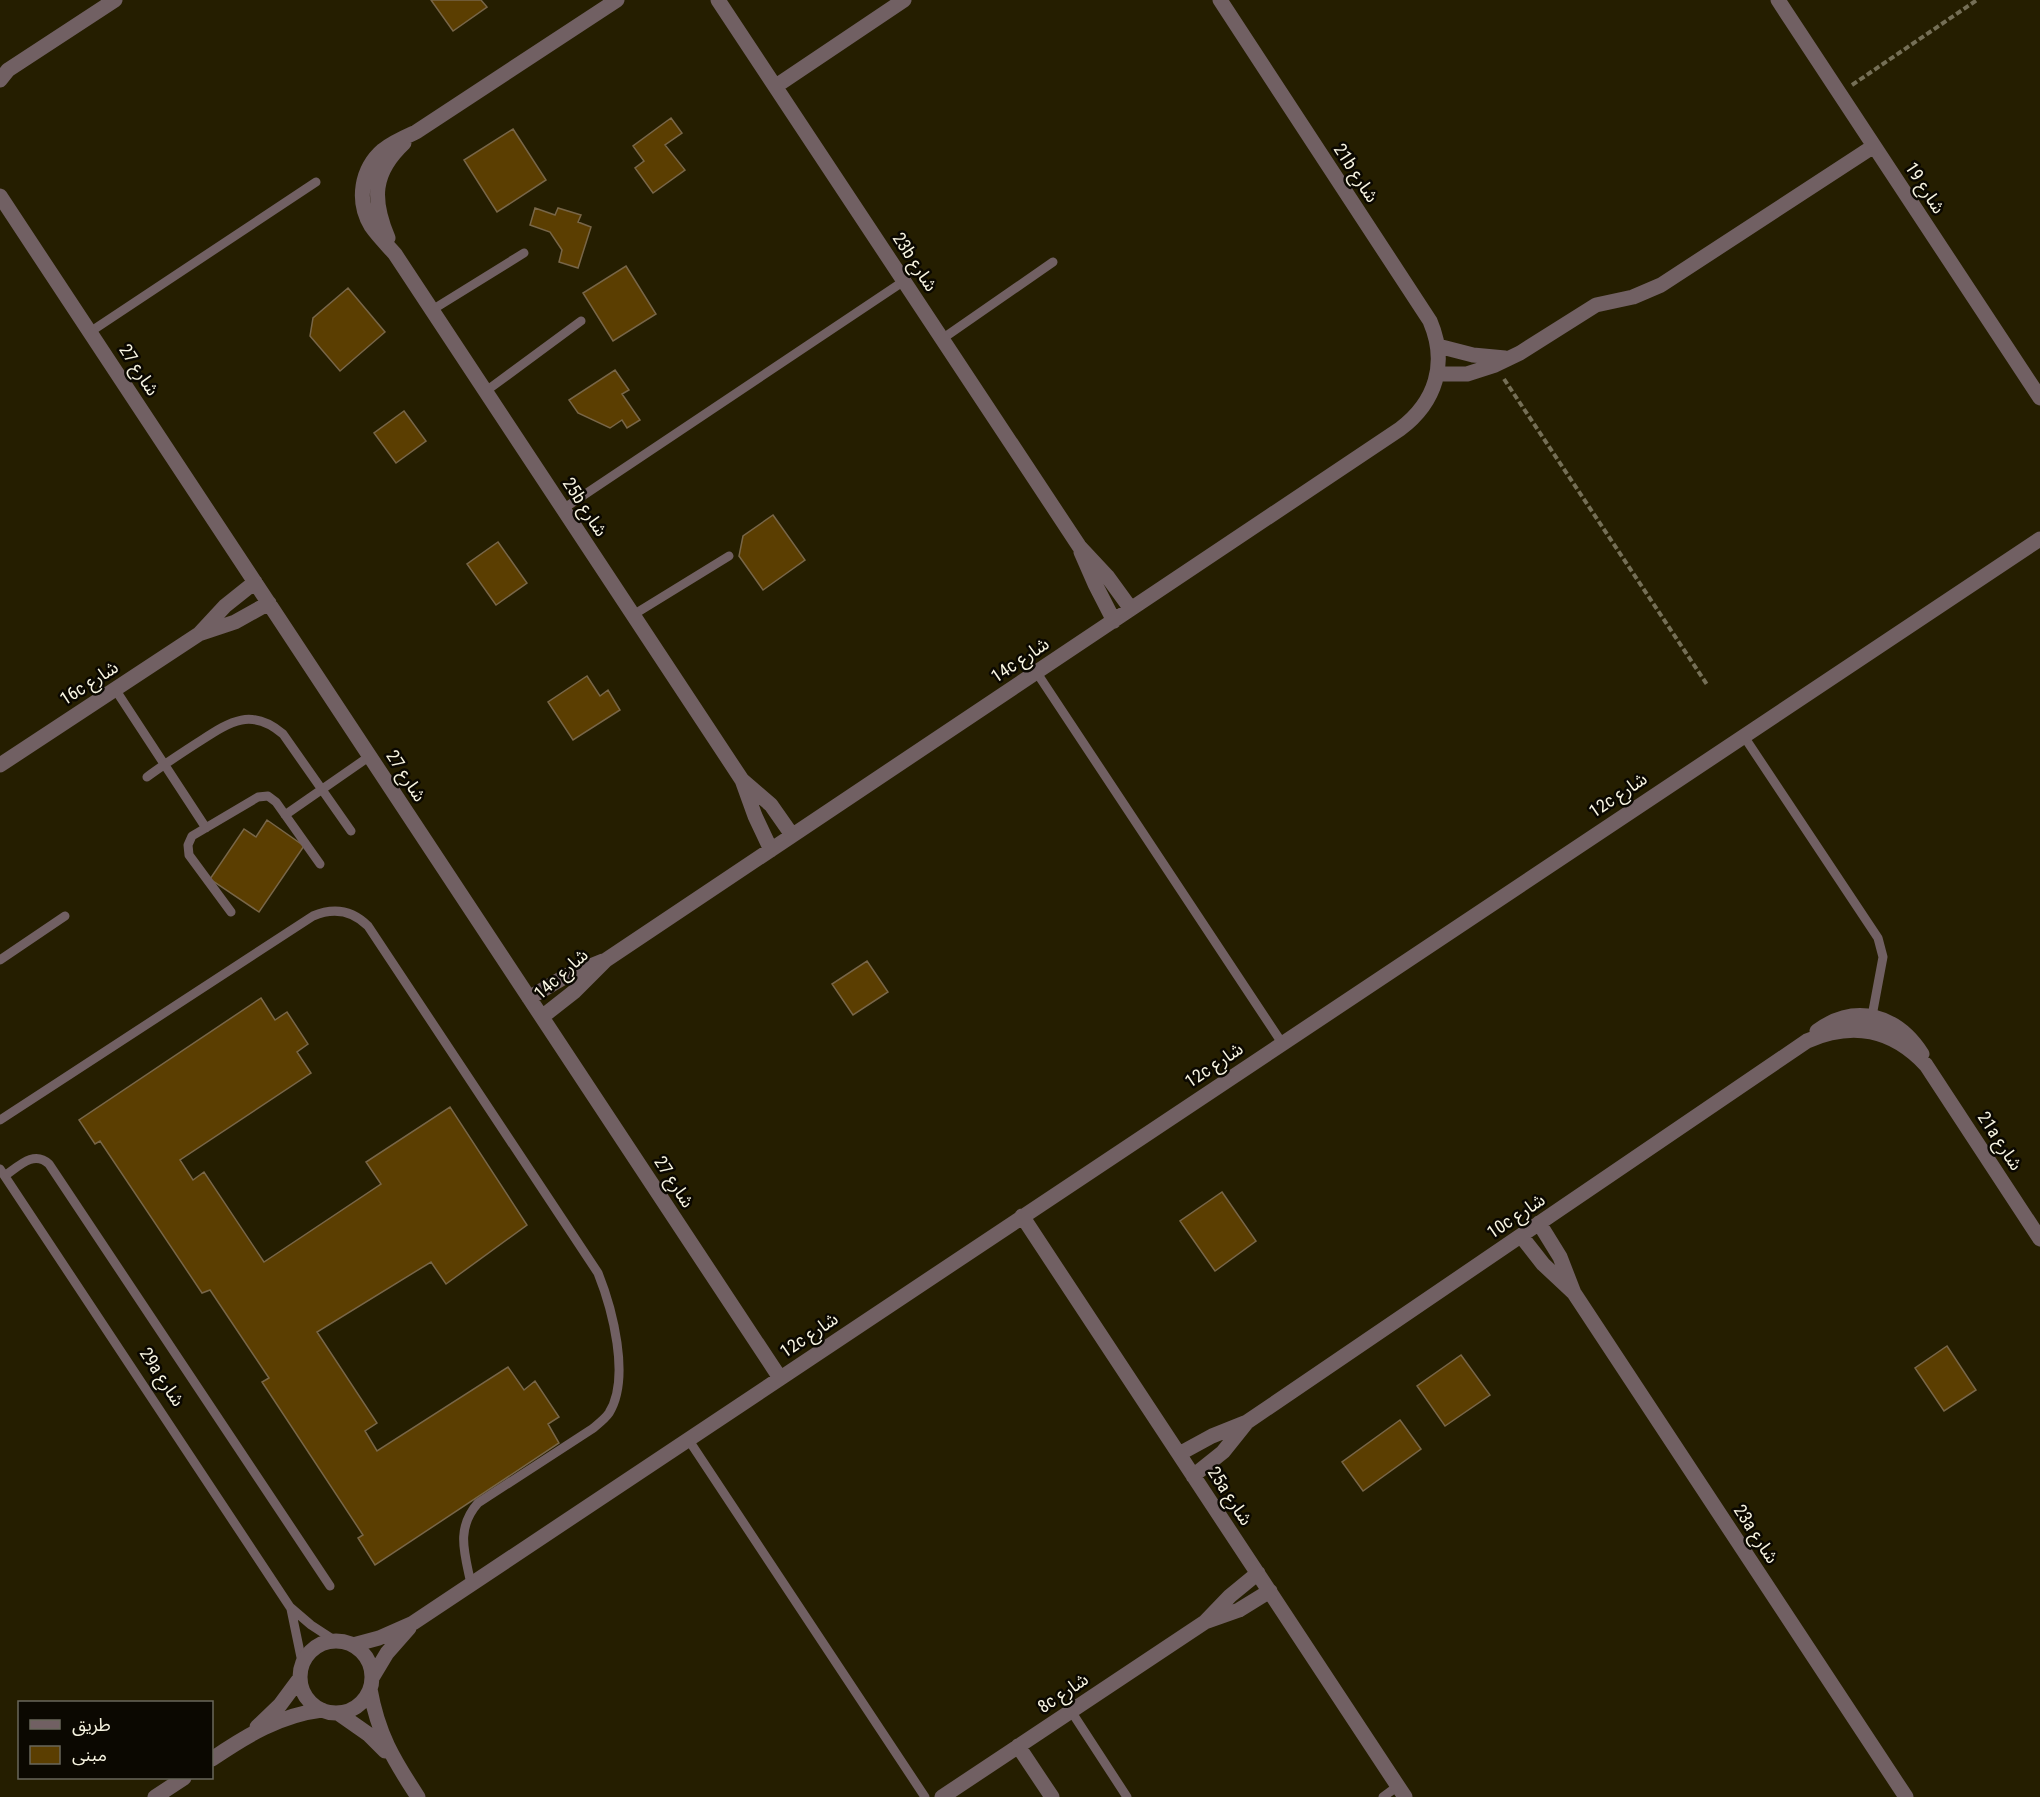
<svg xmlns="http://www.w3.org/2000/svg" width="2040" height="1797" font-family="'Roboto Condensed','Noto Sans Arabic',sans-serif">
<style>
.building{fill:#5b3e01;stroke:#786648;stroke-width:1.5}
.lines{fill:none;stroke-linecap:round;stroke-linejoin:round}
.path{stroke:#756f56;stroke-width:4;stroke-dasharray:6 3;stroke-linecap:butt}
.service{stroke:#716063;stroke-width:9}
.minor{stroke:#716063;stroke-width:15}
.labels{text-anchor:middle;stroke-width:5;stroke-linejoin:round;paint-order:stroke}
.street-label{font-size:18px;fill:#f8f5e2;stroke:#0b0801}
</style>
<rect width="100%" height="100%" fill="#251e00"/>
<path class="building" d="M431 0H481L487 7 453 31Z
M671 118 682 133 665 145 685 170 653 193 635 168 644 161 633 146Z
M513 129 546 180 497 212 464 160Z
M535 208 555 215 558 208 581 215 578 222 591 227 578 268 559 262 562 250 550 232 530 225Z
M626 266 656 314 613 341 583 293Z
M348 288 385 332 340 371 310 336 313 318Z
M615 370 629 390 622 394 640 420 627 428 622 420 610 428 578 413 569 400Z
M404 411 426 441 396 463 374 433Z
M773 515 805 560 763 590 739 556 743 536Z
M498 542 527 583 496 605 467 564Z
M587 676 600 696 608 690 620 710 573 740 548 702Z
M267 820 304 846 259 912 210 879 244 829 256 837Z
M867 961 888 992 853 1015 832 984Z
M261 998 275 1020 287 1012 308 1044 297 1052 311 1073 180 1160 193 1180 204 1172 264 1262 381 1184 366 1162 450 1107 527 1225 446 1284 431 1262 317 1332 377 1423 365 1431 377 1451 508 1367 524 1390 535 1381 559 1417 548 1424 559 1443 375 1565 358 1538 363 1535 262 1382 269 1378 210 1290 202 1293 100 1141 95 1144 79 1120Z
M1222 1192 1256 1241 1215 1271 1180 1221Z
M1947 1346 1976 1390 1944 1411 1915 1368Z
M1461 1355 1490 1395 1445 1426 1417 1386Z
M1400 1420 1421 1449 1363 1491 1342 1462Z"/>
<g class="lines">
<path class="path" d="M1852 85 1977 0
M1504 379 1708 686"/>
<path class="service" d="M432 310 524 253
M90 332 316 182
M942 339 1053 262
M486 391 581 321
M563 509 904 281
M633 615 729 556
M1037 673 1282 1043
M115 689 206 828
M1743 735 1878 938 1883 957 1872 1016
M147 777C163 765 180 754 197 743 228 723 250 706 283 734L351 831
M285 815 370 756
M231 912 189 855 188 845 192 836 258 797 268 796 276 802 320 864
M0 960 65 916
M0 1120 313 916C334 907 352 910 368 926L598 1273C612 1308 631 1378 609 1413 605 1419 598 1424 592 1429L478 1503C455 1529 465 1554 471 1584
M0 1169 290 1607 311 1625 334 1640
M6 1175C19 1166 34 1150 49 1164L330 1586
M688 1439 925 1797
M291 1609 302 1662
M1071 1711 1127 1797
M1383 1797 1398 1786"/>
<path class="minor" d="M617 0 416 132C405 137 393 142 383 150 361 169 356 201 371 226 378 236 387 245 395 254L742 780 755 816 771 850
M718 0 1079 546 1107 576 1131 609
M1778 0 2040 398
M0 80 8 70 115 0
M776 86 904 0
M0 196 780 1378
M388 238C372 200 372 173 404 143
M1438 346 1473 355 1505 358
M1437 374H1467L1495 365 1520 353 1596 305 1633 297 1661 285 1874 146
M1081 552 1095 584 1114 621
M199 634 235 622 269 603
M0 765 199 634 225 606 255 582
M742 780 771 805 792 835
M529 998 566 976 603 961
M542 1017 575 991 606 960 1400 429C1436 402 1448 363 1430 321L1220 0
M1817 1031C1856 1003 1897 1015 1922 1054
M1022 1216 1405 1797
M1539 1223 1560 1257 1574 1293 1906 1797
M1521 1236 1543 1264 1574 1293
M1179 1454 1212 1436 1247 1422 1807 1041C1853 1021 1892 1029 1926 1065L2040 1239
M1193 1476 1223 1452 1247 1422
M1205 1622 1239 1610 1270 1591
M300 1677a36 36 0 1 1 72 0a36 36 0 1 1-72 0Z
M353 1645 379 1638 413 1623 2040 539
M372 1678 387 1653 409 1628
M370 1689C378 1734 393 1759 418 1797
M338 1713 368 1734 385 1751
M257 1727 280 1705 300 1678
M1018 1746 1052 1797
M212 1759C246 1736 280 1715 322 1710
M155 1797 184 1778
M942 1797 1205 1622 1230 1596 1258 1573"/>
</g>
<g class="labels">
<g class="street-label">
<text transform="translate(1356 173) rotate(57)" y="6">21b شارع</text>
<text transform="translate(1925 188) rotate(57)" y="6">شارع 19</text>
<text transform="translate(915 262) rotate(57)" y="6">23b شارع</text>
<text transform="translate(139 370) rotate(57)" y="6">شارع 27</text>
<text transform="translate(585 507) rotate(57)" y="6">25b شارع</text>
<text transform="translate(1020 660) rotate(-34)" y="6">14c شارع</text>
<text transform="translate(89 683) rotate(-33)" y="6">16c شارع</text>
<text transform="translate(406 776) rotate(57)" y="6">شارع 27</text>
<text transform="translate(1618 795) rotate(-34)" y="6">12c شارع</text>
<text transform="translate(561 974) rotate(-42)" y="6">14c شارع</text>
<text transform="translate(1214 1065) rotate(-34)" y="6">12c شارع</text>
<text transform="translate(2000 1141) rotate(57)" y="6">21a شارع</text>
<text transform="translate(674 1182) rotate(57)" y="6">شارع 27</text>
<text transform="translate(1516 1216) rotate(-34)" y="6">10c شارع</text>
<text transform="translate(809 1335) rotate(-34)" y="6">12c شارع</text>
<text transform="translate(162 1377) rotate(57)" y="6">29a شارع</text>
<text transform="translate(1230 1496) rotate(57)" y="6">25a شارع</text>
<text transform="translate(1756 1534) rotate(57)" y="6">23a شارع</text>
<text transform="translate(1063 1693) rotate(-34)" y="6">8c شارع</text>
</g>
</g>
<rect x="18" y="1701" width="195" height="78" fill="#0b0801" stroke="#6a675b" stroke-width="1.5"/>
<rect x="30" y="1720" width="30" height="9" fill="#716063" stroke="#6a675b" stroke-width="1.5"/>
<text x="72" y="1731" font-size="18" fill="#f8f5e2">طريق</text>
<rect x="30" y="1746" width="30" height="18" fill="#5b3e01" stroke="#6a675b" stroke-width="1.5"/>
<text x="72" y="1761" font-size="18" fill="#f8f5e2">مبنى</text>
</svg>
